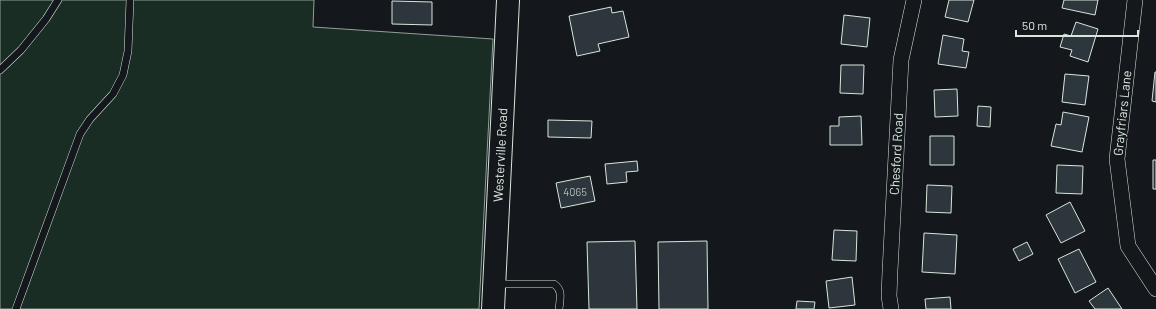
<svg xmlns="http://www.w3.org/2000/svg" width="1156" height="309" font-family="Barlow,sans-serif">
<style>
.green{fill:#1a2d24;stroke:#939e99}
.building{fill:#2c363c;stroke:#d8e6dc}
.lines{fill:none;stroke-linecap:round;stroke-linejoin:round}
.lane-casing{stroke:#d8e6dc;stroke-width:8}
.street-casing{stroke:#d8e6dc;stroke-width:16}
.primary-casing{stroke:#d8e6dc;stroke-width:24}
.lane{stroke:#14181c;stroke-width:7}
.street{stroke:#14181c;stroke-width:15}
.primary{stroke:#14181c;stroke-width:22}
.labels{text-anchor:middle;stroke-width:3;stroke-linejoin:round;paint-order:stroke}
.number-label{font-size:11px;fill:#adbab4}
.street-label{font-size:13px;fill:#d8e6dc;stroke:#14181c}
</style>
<rect width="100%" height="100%" fill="#14181c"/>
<path class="green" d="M0 0H314L313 27 493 39 479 309H0Z"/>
<path class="building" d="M949 0H974L968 22 945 17Z
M1064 0H1098L1095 15 1062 8Z
M392 1 432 2V25L392 24Z
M611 7 612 13 623 11 629 37 598 44 600 51 577 56 569 16Z
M844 15 870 18 867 47 841 44Z
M1076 22 1098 29 1088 62 1070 56 1072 50 1060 47 1064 34 1071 36Z
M943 35 964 39 962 51 969 52 966 68 938 64Z
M841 65H864L863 94 840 93Z
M1155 72H1156V102L1152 101Z
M1065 74 1089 76 1085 105 1062 102Z
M957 89 958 116 935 117 934 90Z
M978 106 991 107 990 127 977 126Z
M1063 112 1089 117 1082 152 1051 146 1056 124 1061 125Z
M861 116 862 145H830V126H839V117Z
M548 120 592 121 591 138 548 137Z
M930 136H954V165H930Z
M1153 160H1156V189H1153Z
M637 161 638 171 626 172 627 182 607 184 605 164Z
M1057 165 1083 166 1082 194 1056 193Z
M590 176 595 201 561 208 556 183Z
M927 185 952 186 951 213 926 212Z
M1070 202 1085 231 1061 243 1046 215Z
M834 230 857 231 856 261 832 260Z
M924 233 957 235 955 274 922 272Z
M635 241 637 309H589L587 242Z
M707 241 708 309H659L658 242Z
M1027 242 1033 254 1019 261 1013 249Z
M1079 249 1096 282 1075 293 1058 259Z
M852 277 855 305 829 308 826 281Z
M1108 288 1122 309H1095L1089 301Z
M950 297 951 309H926L925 299Z
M797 301 815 302 814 309H796Z"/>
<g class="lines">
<g class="lane-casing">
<path id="lane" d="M0 70 21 50 46 19 58 0
M496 284H554C563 290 560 299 559 309
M16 309 80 134 90 119 113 94 123 75 128 51 130 0"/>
</g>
<g class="street-casing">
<path id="street" d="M1135 0 1117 159 1128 246 1156 289
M891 309 889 296 890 271 901 60 914 0"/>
</g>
<g class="primary-casing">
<path id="primary" d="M493 309 508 0"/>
</g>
<use href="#lane" class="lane"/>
<use href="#street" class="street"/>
<use href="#primary" class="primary"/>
</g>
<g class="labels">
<g class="number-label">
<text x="575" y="196">4065</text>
</g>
<g class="street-label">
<text transform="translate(1122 113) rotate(-84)" y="5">Grayfriars Lane</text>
<text transform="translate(896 154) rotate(-87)" y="5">Chesford Road</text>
<text transform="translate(500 155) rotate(-87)" y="5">Westerville Road</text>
</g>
</g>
<path d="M1016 30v6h122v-6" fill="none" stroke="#d8e6dc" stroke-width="2"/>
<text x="1022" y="30" font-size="12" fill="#d8e6dc" stroke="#14181c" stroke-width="3" paint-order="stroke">50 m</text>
</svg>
